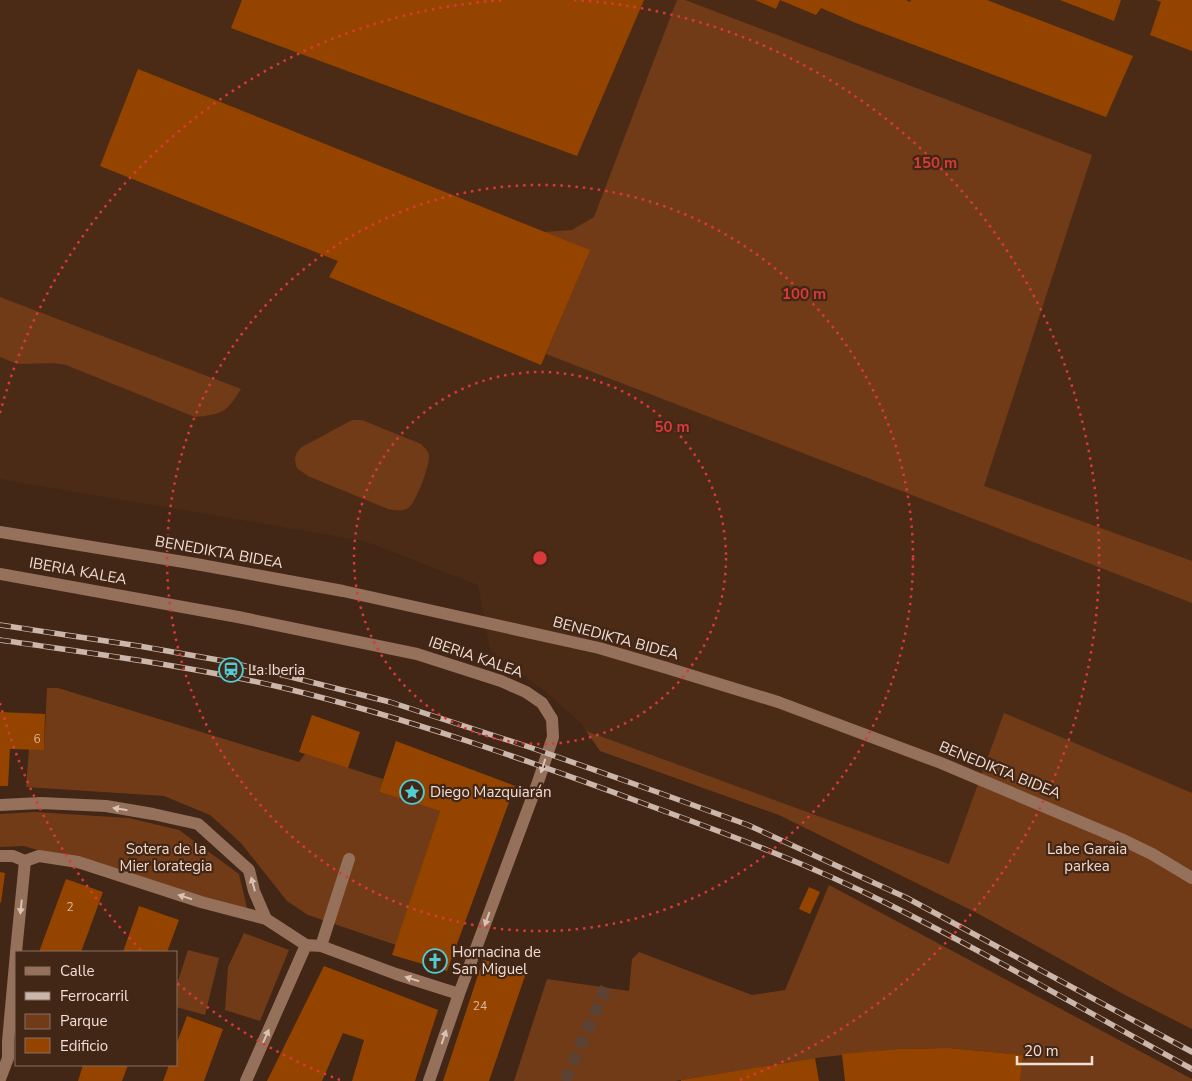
<svg xmlns="http://www.w3.org/2000/svg" width="1192" height="1081" font-family="'Nunito Sans',sans-serif">
<style>
.built{fill:#4c2b16}
.green{fill:#723b17}
.building{fill:#954400}
.lines{fill:none;stroke-linecap:round;stroke-linejoin:round}
.minor-tunnel{stroke:#5c4233;stroke-width:12;stroke-dasharray:12 6;stroke-linecap:butt}
.minor{stroke:#95705a;stroke-width:12}
.rail-casing{stroke:#cab6aa;stroke-width:5.5}
.rail{stroke:#422616;stroke-width:4;stroke-dasharray:11;stroke-linecap:butt}
.oneway{fill:#dac3b6}
.ring{fill:none;stroke:#d93a39;stroke-width:2.5;stroke-dasharray:2.5 5}
.labels{text-anchor:middle;stroke-width:4.5;stroke-linejoin:round;paint-order:stroke}
.number-label{font-size:12px;fill:#dab8a0}
.street-label{font-size:15px;fill:#f1dfd5;stroke:#422616}
.poi-label{font-size:15px;fill:#f1dfd5;stroke:#422616;text-anchor:start}
.park-label{font-size:15px;fill:#f1d9cc;stroke:#422616}
.centre{fill:#d93a39;stroke:#422616;stroke-width:2.5}
.ring-label{font-size:15px;text-anchor:middle;font-weight:bold;fill:#d93a39;stroke:#422616;stroke-width:4.5;stroke-linejoin:round;paint-order:stroke}
</style>
<rect width="100%" height="100%" fill="#422616"/>
<path class="built" d="M0 0H1192V1029L1125 995 977 913 779 815 600 751 580 722 546 692 490 650 478 585 364 541 0 479Z"/>
<path class="green" d="M677 0H685L1092 155 984 486 1192 561V603L546 354 589 250 544 232 572 230 594 217Z
M0 297 241 389C226 413 223 414 195 417L66 365 53 363 18 364 0 357Z
M352 420H362L421 444C425 448 429 451 429 457 429 467 416 503 408 508 402 512 394 510 388 509L308 476 297 468C294 459 294 454 302 447Z
M47 688H58L299 762 305 754 383 779 379 792 440 811 396 945 308 915 287 901 241 843 210 815 164 796 26 787 29 749 44 750Z
M1004 713 1192 793V1029L1125 995 977 913 779 815 600 751 586 731 949 864Z
M35 812 129 818 179 830 239 874 248 912 24 846 0 847V814Z
M829 885 1192 1079V1081H1020L1023 1055 949 1048 899 1049 815 1058 675 1081H514L547 979 629 991 632 959 639 952 752 995 785 990Z
M244 933 289 950 260 1021 225 1010 228 967Z
M188 950 219 958 205 1015 176 1007V987Z"/>
<path class="building" d="M242 0H644L577 156 231 28Z
M755 0H906L910 2 911 0H987L1133 56 1106 117 856 23 821 8 816 15 780 0 776 9Z
M1060 0H1121L1114 21Z
M1156 0H1192V51L1150 35 1161 2Z
M138 69 590 250 541 365 329 277 338 261 100 166Z
M0 712 45 714 44 750 10 749 8 786H0Z
M312 715 360 732 348 768 299 752Z
M396 741 515 786 447 971 392 955 440 811 379 792Z
M0 872 5 873 1 903 0 902Z
M66 879 103 892 81 952H39Z
M809 887 820 892 810 914 799 909Z
M139 906 179 920 167 952H123Z
M483 960 527 970 489 1081H443Z
M324 966 438 1010 415 1081H352L364 1040 343 1033 322 1081H267Z
M187 1016 223 1029 204 1081H163L169 1065H176V1045Z
M949 1048 1023 1055 1020 1081H845L842 1054 899 1049Z
M815 1058 819 1081H681V1080Z
M83 1065H128L122 1081H78Z"/>
<g class="lines">
<path class="minor-tunnel" d="M565 1081 606 987"/>
<path class="minor" d="M0 532 196 564 343 591 599 648 667 668 778 702 941 763 1121 839 1152 854 1192 878
M0 574 238 617 417 654 501 681 526 692 542 703 552 719 553 737 538 782 459 994 429 1081
M0 805 41 803 106 806 153 814 198 824 249 870 254 891 266 919 306 945 321 946 396 974 459 994
M0 856H13L25 861 39 856 78 862 201 902 266 919
M321 946 349 859
M16 952 25 861
M0 1079 8 1058V1041L16 953
M246 1081 306 945"/>
<g class="rail-casing">
<path id="rail" d="M0 625 139 646 224 661 291 677 390 702 532 748 657 792 748 825 907 898 1192 1052
M0 640C95 654 191 666 284 688 407 718 527 760 645 804 727 834 809 864 888 904 991 955 1091 1014 1192 1069"/>
</g>
<use href="#rail" class="rail"/>
</g>
<defs><path id="oneway-solid" d="M-6-.8H1V-3.2L6.5 0L1 3.2V.8H-6Z" transform="scale(1.25)"/></defs>
<g class="oneway">
<use href="#oneway-solid" transform="translate(543 766) rotate(108)"/>
<use href="#oneway-solid" transform="translate(120 809) rotate(-171)"/>
<use href="#oneway-solid" transform="translate(253 884) rotate(-105)"/>
<use href="#oneway-solid" transform="translate(185 897) rotate(-162)"/>
<use href="#oneway-solid" transform="translate(21 907) rotate(96)"/>
<use href="#oneway-solid" transform="translate(487 919) rotate(110)"/>
<use href="#oneway-solid" transform="translate(412 979) rotate(-163)"/>
<use href="#oneway-solid" transform="translate(266 1036) rotate(-66)"/>
<use href="#oneway-solid" transform="translate(444 1037) rotate(-71)"/>
</g>
<g class="ring">
<circle cx="540" cy="558" r="186"/>
<circle cx="540" cy="558" r="373"/>
<path d="M340 1080A559 559 0 0 1 177 983M141 950A559 559 0 0 1 0 703M0 413A559 559 0 0 1 506 0M574 0A559 559 0 0 1 740 1080"/>
</g>
<defs>
<g id="station-ring" transform="scale(1.25)"><circle r="9.5" fill="#422616" stroke="#51ccd3" stroke-width="1.5"/><path d="M-3-6H3Q5-6 5-4V2Q5 4 3 4L4.5 6H3L1.5 4h-3L-3 6H-4.5L-3 4Q-5 4-5 2V-4Q-5-6-3-6ZM-3.5-4v3h7v-3ZM-3.5 1v1.5H-2V1ZM2 1v1.5H3.5V1Z" fill="#51ccd3"/></g>
<g id="sight-ring" transform="scale(1.25)"><circle r="9.5" fill="#422616" stroke="#51ccd3" stroke-width="1.5"/><path d="M0-6L1.8-2.2L6-1.7L2.9 1.2L3.7 5.4L0 3.3L-3.7 5.4L-2.9 1.2L-6-1.7L-1.8-2.2Z" fill="#51ccd3"/></g>
<g id="church-ring" transform="scale(1.25)"><circle r="9.5" fill="#422616" stroke="#51ccd3" stroke-width="1.5"/><path d="M-1.2-6h2.4v3.5h3.3v2.4h-3.3V6h-2.4V-.1h-3.3v-2.4h3.3Z" fill="#51ccd3"/></g>
</defs>
<g fill-rule="evenodd">
<use href="#station-ring" x="231" y="670"/>
<use href="#sight-ring" x="412" y="792"/>
<use href="#church-ring" x="435" y="961"/>
</g>
<g class="labels">
<g class="number-label">
<text x="37" y="743">6</text>
<text x="70" y="911">2</text>
<text x="480" y="1010">24</text>
</g>
<g class="street-label">
<text transform="translate(219 552) rotate(10)" y="5">BENEDIKTA BIDEA</text>
<text transform="translate(78 571) rotate(10)" y="5">IBERIA KALEA</text>
<text transform="translate(616 638) rotate(15)" y="5">BENEDIKTA BIDEA</text>
<text transform="translate(476 657) rotate(19)" y="5">IBERIA KALEA</text>
<text transform="translate(1000 770) rotate(22)" y="5">BENEDIKTA BIDEA</text>
</g>
<g class="poi-label">
<text x="248" y="675">La Iberia</text>
<text x="430" y="797">Diego Mazquiarán</text>
<text x="452" y="957">Hornacina de<tspan x="452" dy="17">San Miguel</tspan></text>
</g>
<g class="park-label">
<text x="166" y="854">Sotera de la<tspan x="166" dy="17">Mier lorategia</tspan></text>
<text x="1087" y="854">Labe Garaia<tspan x="1087" dy="17">parkea</tspan></text>
</g>
</g>
<circle cx="540" cy="558" r="8" class="centre"/>
<g class="ring-label">
<text x="935" y="168">150 m</text>
<text x="804" y="299">100 m</text>
<text x="672" y="432">50 m</text>
</g>
<rect x="15" y="951" width="162" height="115" fill="#422616" stroke="#887062"/>
<rect x="25" y="967" width="25" height="8" fill="#95705a" stroke="#887062"/>
<text x="60" y="976" font-size="15" fill="#f1dfd5">Calle</text>
<rect x="25" y="992" width="25" height="8" fill="#cab6aa" stroke="#887062"/>
<text x="60" y="1001" font-size="15" fill="#f1dfd5">Ferrocarril</text>
<rect x="25" y="1014" width="25" height="15" fill="#723b17" stroke="#887062"/>
<text x="60" y="1026" font-size="15" fill="#f1dfd5">Parque</text>
<rect x="25" y="1038" width="25" height="15" fill="#954400" stroke="#887062"/>
<text x="60" y="1051" font-size="15" fill="#f1dfd5">Edificio</text>
<path d="M1017 1056v8h75v-8" fill="none" stroke="#f1dfd5" stroke-width="2.5"/>
<text x="1024" y="1056" font-size="15" fill="#f1dfd5" stroke="#422616" stroke-width="4" paint-order="stroke">20 m</text>
</svg>
